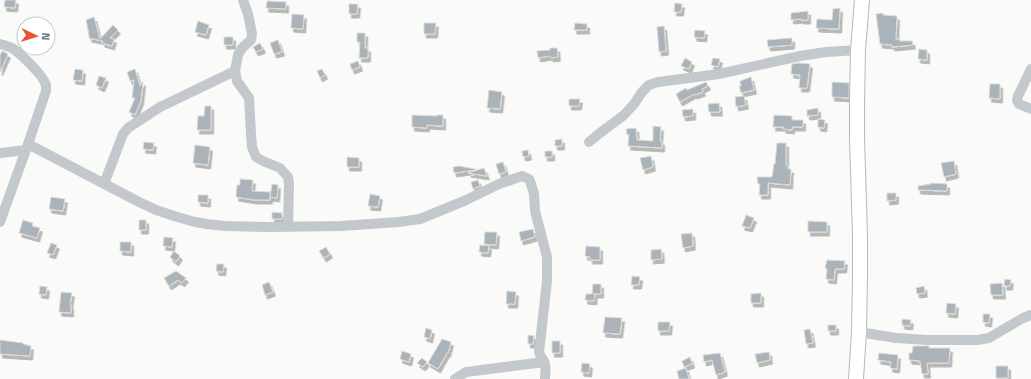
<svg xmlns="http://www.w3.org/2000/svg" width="1031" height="379" font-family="'Titillium Web',sans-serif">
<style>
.building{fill:#aab3b9;stroke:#dcdcda;filter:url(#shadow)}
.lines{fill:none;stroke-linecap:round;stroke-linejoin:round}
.secondary-casing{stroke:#b3babf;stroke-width:16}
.minor{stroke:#c3c8cc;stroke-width:10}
.secondary{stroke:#fff;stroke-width:14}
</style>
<defs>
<filter id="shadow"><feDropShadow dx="2.5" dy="4" stdDeviation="0" flood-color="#0004"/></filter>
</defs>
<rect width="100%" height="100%" fill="#fafaf8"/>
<path class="building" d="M5 0H16L15 8 4 7Z
M267 1 286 2V9L266 8Z
M675 3 682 4 681 12H674Z
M349 4H358L357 14H349Z
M840 8 839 29 816 28 817 19 832 20 833 9Z
M808 11V20H801V19L791 20V13Z
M883 13V15L897 16 896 40 899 39 900 41H912L913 45 892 47V45L880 44 876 14Z
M292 14 304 15 303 29 291 28Z
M94 17 100 39 113 25 118 30 110 38 114 39 112 46 102 43 103 41 89 38V35L86 20Z
M198 21 209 25 206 35 195 32Z
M424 23H436L435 34H424Z
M575 23 587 24V30H574Z
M664 26 666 51 659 52 657 27Z
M695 30 705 31 704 38 694 37Z
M357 33H365V48H368V58H359L360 42H357Z
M224 37H233V45H224Z
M792 38V45L768 47 767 40Z
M278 40 282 52 274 54 270 43Z
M260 43 263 49 256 52 253 47Z
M550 48H557L558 57 551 58 550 56 538 58 537 51 550 50Z
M919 49 927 50V60L918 59Z
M2 51 8 54 0 72V55Z
M685 58 692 62 689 69 681 66Z
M713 58 720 59 718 67 711 65Z
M358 61 360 67 352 70 350 64Z
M799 63 810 64 807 88H799L800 75 791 74 792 64Z
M75 69 83 70 82 81 73 80Z
M135 69 140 86 142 82H143L141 101 135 115 129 112 135 98H132L134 80 130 81 127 72Z
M322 69 325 75 320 78 317 71Z
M99 76 106 78 102 88 96 85Z
M751 77 754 90 741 93 739 86H741L740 81Z
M706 82 708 86 702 89 703 92 695 95 694 94 680 102 676 94 686 88 687 90Z
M832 82 849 83V98L832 97Z
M990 84H1000V99L989 98Z
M489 90 502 92 500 109 487 108Z
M744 96 746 105 736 107 735 97Z
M569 99H580L579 106H569Z
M719 103 720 112H709L708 104Z
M205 106H211V130H197L198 116H204Z
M818 108V115L807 116V110Z
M693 109V116L683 117 682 110Z
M412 115 437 116V115H443V126L427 125V128L412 127Z
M774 115 792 116V120H803V127H792V130L783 129 784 127H773Z
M818 119 825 120 824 128 818 127Z
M653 126 661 127 660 141H662V148L628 146 629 134 627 135 626 129 636 128 637 140 653 141Z
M562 139V146H555V140Z
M144 142 154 143 153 150 143 149Z
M777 143H786V165L788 166V169H791L790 185 768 183V195H759L760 184H758L757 177H772L774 164H775Z
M195 145 210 147 208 165 193 163Z
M528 150 529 156 523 157 522 151Z
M545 151H552V157H545Z
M651 156 653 167 643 170 640 158Z
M347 157 359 158V167H347Z
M954 161 956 174 944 177 941 163Z
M503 162 506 172 499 174 496 164Z
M459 166 475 169V170L454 173 453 167Z
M484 168 487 176 468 173Z
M240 179 253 180 252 191 270 192V200H254L236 197 237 185H240Z
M478 180 480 186 473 189 471 182Z
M931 183 947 184V191L918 190V186L931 184Z
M272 184 278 185 277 198 270 197Z
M887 193H896V200L887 201Z
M370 194 380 196 378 207 368 206Z
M198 195H208V203L198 202Z
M51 197 65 199 63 211 49 209Z
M272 212 282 213V219H272Z
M746 215 754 218 750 228 742 226Z
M23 220 33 223 32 226 40 228 37 238 19 233Z
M139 220H146V230H139Z
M808 221 827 222V232H808Z
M533 229 535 237 521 241 519 232Z
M485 232H497L496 245 484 244Z
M692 233 693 246 683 248 681 234Z
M164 237 173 238 172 247 163 246Z
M120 242H131V252L120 251Z
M51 243 57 245 53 255 47 253Z
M480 245 489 246 488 253 479 252Z
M586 246 600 247V260H590V257L585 256Z
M326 247 330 254 324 258 319 251Z
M661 249 662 259 651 260V250Z
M174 251 180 256 176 262 170 257Z
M827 260 845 261 844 269H835L834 280 826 279 827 269 825 268Z
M217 264H224L223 272 216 271Z
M176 271 186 278 182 283 178 280 169 286 164 278Z
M632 276 640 277 639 285H631Z
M1005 279 1011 280 1010 286H1004Z
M269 282 273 292 265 295 262 285Z
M1002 283 1003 295H991L990 284Z
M593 284H601V294H593H595L594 301 585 300 586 294H592Z
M40 286 47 287 46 295 39 294Z
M924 286 925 293 917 294 916 288Z
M507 291 516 292 515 304H506Z
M61 292 72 293 70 305H71V313L59 312Z
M761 293V303H751V294Z
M947 303 956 304 955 314 946 313Z
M983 314H990L989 323 983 322Z
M605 317 622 318 620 334 603 333Z
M902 319 911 320 910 326 902 325Z
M658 322H670L669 331H658Z
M828 325H836V331H828Z
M426 328 432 330 430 339 424 337Z
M810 329 813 343 806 344 804 330Z
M528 335 534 336 533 344H528Z
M442 339 451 342 448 353H447L438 369 428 363Z
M0 340 23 343V344L31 346 30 356 0 354Z
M552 341H560V353H552Z
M913 346H929V348H950L949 363H927L928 374H922L920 361 909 360V353H912Z
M402 351 411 354 409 362 400 359Z
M769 352 770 360 757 363 755 354Z
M720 353 725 372 716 375 712 360 704 362 703 355Z
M879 353 898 355 897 369 890 368 891 362 878 360Z
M690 357 692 364 684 367 682 361Z
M422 358 427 362 423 367 417 363Z
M582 363 590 364 589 373 581 372Z
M996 366H1008V378H996Z
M686 368 689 379H679L677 371Z"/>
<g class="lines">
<g class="secondary-casing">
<path id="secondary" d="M856 379 859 332 860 276V236L857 138V103L858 50 862 0"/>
</g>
<path class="minor" d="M243 0 248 14 252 34 251 40 242 48 238 55 235 71 237 81 249 98 251 134 252 147 256 157 263 161 280 168 288 177 289 184 288 227
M0 44C4 45 8 46 12 48 21 54 43 75 46 85 46 88 46 89 46 91L28 144 0 222
M1031 69 1018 96 1017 100 1019 104 1031 109
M589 142 600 133 624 115 634 104 642 92 649 85 658 82 719 74 800 56 826 52 858 50
M28 144 137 201 156 210 174 216 195 222 207 224 225 226 267 227 341 226 399 222 420 219 464 201 499 184 522 176 529 179 530 181 534 194 535 211 547 257V281L539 352C540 356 542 358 544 361 547 367 545 373 545 379
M0 153 26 150
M104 184 123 134 128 128 160 107 235 71
M859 332 896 338 928 340H977L989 338 999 332 1023 318 1031 315
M455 379 466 372 544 362"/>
<use href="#secondary" class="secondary"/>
</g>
<g transform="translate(36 36) rotate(94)"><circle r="19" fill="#ffffff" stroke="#c1c8cd"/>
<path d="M0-3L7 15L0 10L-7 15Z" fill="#e4572e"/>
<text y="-6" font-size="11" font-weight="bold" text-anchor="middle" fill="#657683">N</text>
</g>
</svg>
